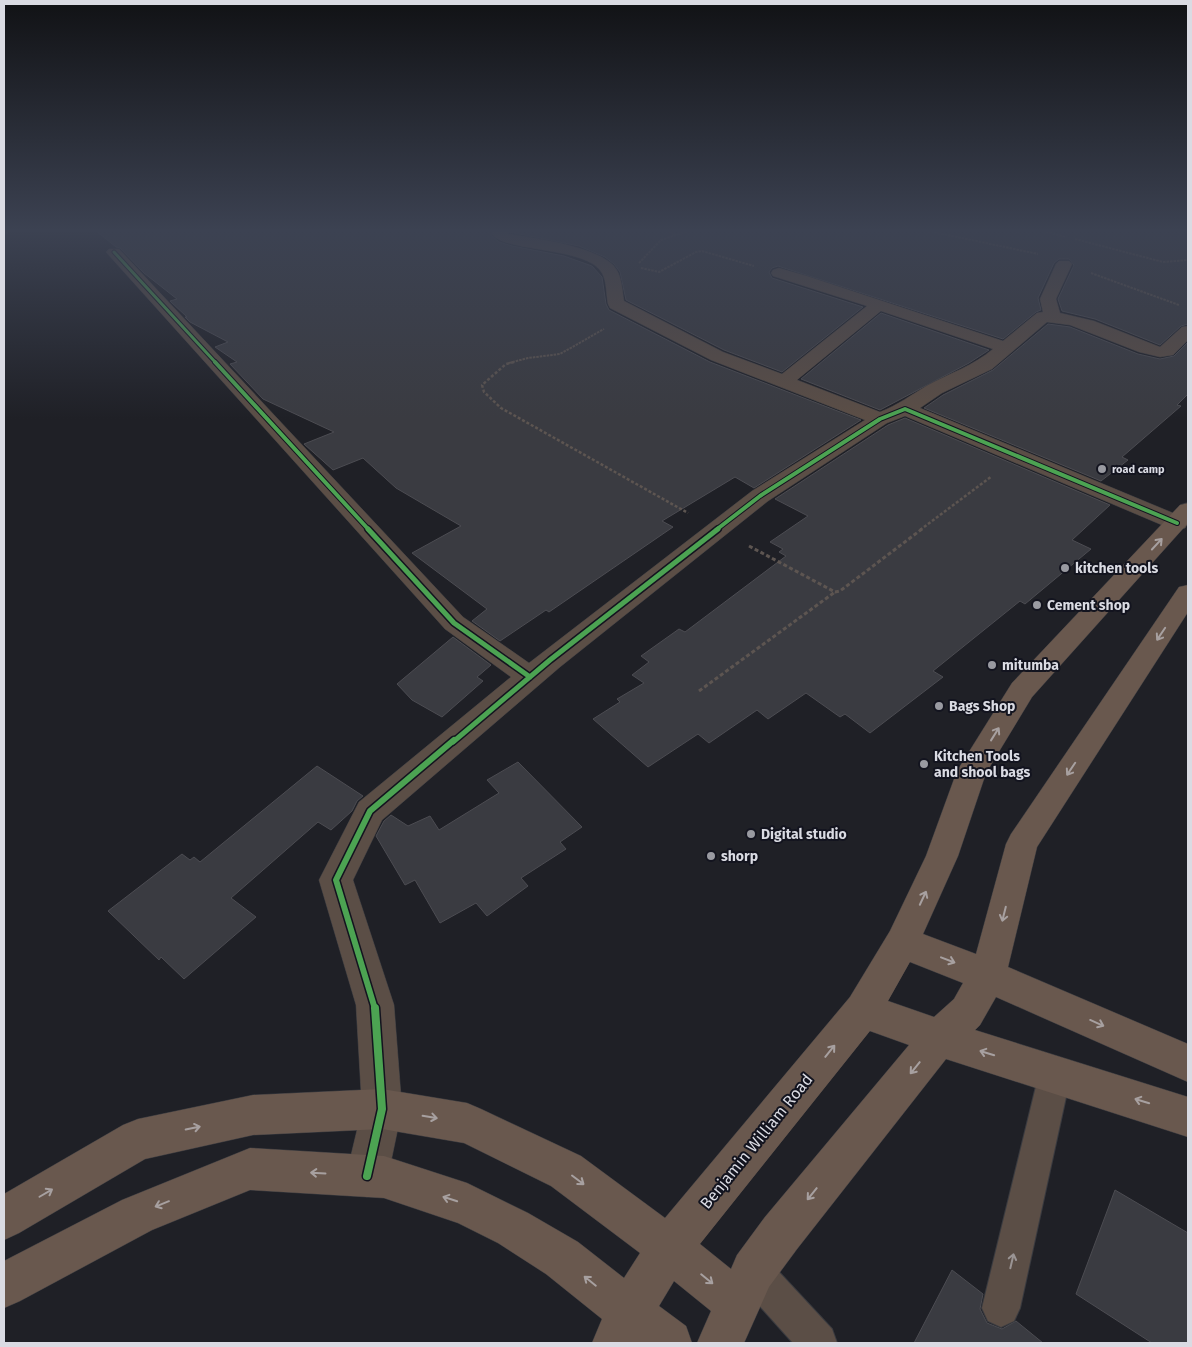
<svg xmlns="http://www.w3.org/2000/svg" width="1192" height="1347" font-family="'Fira Sans',sans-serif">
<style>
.building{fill:#3a3b41;stroke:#4c4c52}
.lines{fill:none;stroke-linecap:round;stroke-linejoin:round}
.lane-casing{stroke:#3a3b40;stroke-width:2}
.street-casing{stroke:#3a3b40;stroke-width:1}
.secondary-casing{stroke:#3a3b40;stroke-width:1}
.path-far2{stroke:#5d5551;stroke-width:2;stroke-dasharray:2.5 1;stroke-linecap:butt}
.path-far1{stroke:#5d5551;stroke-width:2.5;stroke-dasharray:3 2;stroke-linecap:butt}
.path{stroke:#5d5551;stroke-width:3;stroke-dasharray:4 2.5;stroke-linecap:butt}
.lane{fill:#5b4e46;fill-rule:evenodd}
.street{fill:#5b4e46;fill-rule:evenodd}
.secondary{fill:#69584e;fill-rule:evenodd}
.cycleway-far4-casing{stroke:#13141f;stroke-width:5}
.cycleway-far3-casing{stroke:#13141f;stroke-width:6}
.cycleway-far2-casing{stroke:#13141f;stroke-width:8}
.cycleway-far1-casing{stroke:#13141f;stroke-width:9}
.cycleway-casing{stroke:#13141f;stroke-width:11}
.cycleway-far4{stroke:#4ca352;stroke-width:3}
.cycleway-far3{stroke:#4ca352;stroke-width:4}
.cycleway-far2{stroke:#4ca352;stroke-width:5}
.cycleway-far1{stroke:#4ca352;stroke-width:6}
.cycleway{stroke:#4ca352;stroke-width:8}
.oneway{stroke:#a7a0a0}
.oneway2{stroke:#9a9494}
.poi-dot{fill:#999aa1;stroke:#13141f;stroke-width:2}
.labels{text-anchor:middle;stroke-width:4;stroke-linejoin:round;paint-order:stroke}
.far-poi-label{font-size:11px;font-weight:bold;fill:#dadbe3;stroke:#13141f;text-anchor:start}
.poi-label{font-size:14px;font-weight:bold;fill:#dadbe3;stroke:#13141f;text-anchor:start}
.near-street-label{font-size:16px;fill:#dadbe3;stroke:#13141f}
</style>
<rect width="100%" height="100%" fill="#1f2026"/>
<path class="building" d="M95 230H492L491 235 499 242 512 246 564 256 592 266 602 277 606 304 609 310 710 362 861 420 754 488 735 477 662 521 673 527 549 612 546 610 500 641 472 621 487 609 412 553 461 526 396 488 363 458 333 470 304 444 334 432 263 399 230 364 237 362 215 347 228 342 190 322 185 317H187L170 301 177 299 144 273 120 248 116 247Z
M511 230H1188V324L1181 326 1160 345 1095 319 1062 311 1058 299 1074 265 1069 259H1059L1054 263 1038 298 1041 310 1036 312 1003 339 778 266 772 268 769 272 772 278 863 307 782 372 724 350 626 300 620 272 614 264 605 257 579 246 510 232Z
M881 313 989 350 969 363 880 410 801 379Z
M1048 324 1070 327 1138 354 1160 359 1174 356 1188 342V394L1177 405 1181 406 1122 457 1128 460 1101 481 924 408 943 395 993 370Z
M905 418 1110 505 1072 540 1091 549 1025 604 1020 601 933 671 943 677 870 733 845 714 840 717 806 693 768 719 757 710 709 743 698 734 648 767 593 719 620 702 617 699 644 683 632 675 649 662 641 656 679 629 685 632 786 556 779 552 783 549 770 542 808 516 775 499 888 425Z
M453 637 491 665 477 677 483 681 442 717 412 700 397 684Z
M518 762 582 827 560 842 566 849 521 878 528 886 487 916 476 903 440 923 415 880 405 885 376 836 384 821 391 815 408 826 430 816 439 830 499 793 487 780Z
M317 766 363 796 357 801 352 811 331 830 318 822 231 898 256 917 184 979 161 957 159 960 108 911 182 854 190 860 194 857 200 862Z
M1115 1190 1188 1233V1343H1152L1076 1294Z
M952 1270 983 1294 980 1309 987 1323 1002 1329 1016 1321 1043 1343H914Z"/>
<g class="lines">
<g class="lane-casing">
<path id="lane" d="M4 230H11L4 235Z
M1055 1058 1066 1063 1071 1074 1020 1308 1014 1321 1001 1327 988 1321 982 1308 1039 1074 1044 1063Z
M753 1253 766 1258 832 1329 837 1343H793L740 1284 735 1271 740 1258Z"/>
</g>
<g class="street-casing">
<path id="street" d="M494 230H509L508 234C534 238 594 246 613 265 622 274 622 289 624 301L723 352 782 374 867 306 773 276 771 273 773 270 779 268 807 276 1003 341 1037 313 1043 312 1040 299 1056 264 1059 261H1069L1072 264 1056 299 1060 313 1094 321 1160 347 1182 327 1188 326V340L1173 355 1160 357 1139 352 1070 325 1047 322 992 369 942 393 920 408 1185 518 1188 523 1185 528 1177 530 1169 528 905 416 887 423 768 501 560 667 382 820 353 880 394 1005 402 1109 388 1176 382 1191 367 1197 352 1191 346 1176 362 1109 356 1005 319 880 359 802 511 677 445 629 106 252 109 249H119L463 617 529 663 752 491 865 420 711 360 610 308 608 304C606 294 607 282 602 273 587 246 505 253 492 234ZM881 311 993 349C973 366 950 373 928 385 911 395 898 405 880 412L797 380Z"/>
</g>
<g class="secondary-casing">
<path id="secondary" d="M1188 503V523L1032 697 986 773 958 856 923 934 976 954 1006 844 1011 834 1179 587 1188 585V612L1037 847 1008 967 1188 1044V1082L996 997 980 1025 975 1030 1188 1097V1137L946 1059 797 1249 769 1287 744 1343H697L711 1311 674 1281 659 1306 686 1326 692 1343H592L602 1319 546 1274 498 1243 458 1223 384 1198 250 1190 152 1230 20 1301 4 1308V1261L122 1200 250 1148 384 1156 467 1183 528 1213 578 1242 624 1278 640 1253 551 1186 464 1143 382 1129 253 1135 145 1159 19 1233 4 1240V1194L123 1125 138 1119 253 1095 382 1089 467 1103 481 1109 581 1156 665 1218 850 997 890 931 926 856 957 771 1012 683 1180 505ZM910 962 963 983 954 999 934 1017 888 1001ZM870 1031 909 1045 765 1217 737 1255 731 1269 700 1244Z"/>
</g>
<path class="path-far2" d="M666 230 676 235
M924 230 1038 254
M1039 230 1066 237
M1075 239 1163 262 1188 260
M639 263 661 240 691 230
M641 268 659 272 696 252 702 251 754 266
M1091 273 1179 305
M509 363 528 358 560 354 604 329"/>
<path class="path-far1" d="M514 362 506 364 482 385 484 392 501 408 688 513
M920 530 992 476"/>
<path class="path" d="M749 546 835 592 840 591 922 529
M699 691 835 592"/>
<use href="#lane" class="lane"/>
<use href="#street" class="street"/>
<use href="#secondary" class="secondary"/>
<g class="cycleway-far4-casing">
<path id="cycleway-far4" d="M114 252 216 363"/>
</g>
<g class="cycleway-far3-casing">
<path id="cycleway-far3" d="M215 362 369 530
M716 530 760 496 880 419 905 409 1177 523"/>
</g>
<g class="cycleway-far2-casing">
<path id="cycleway-far2" d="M368 529 454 623 530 677
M453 742 550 660 718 529"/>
</g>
<g class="cycleway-far1-casing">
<path id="cycleway-far1" d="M375 1009 336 880 370 811 454 740"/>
</g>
<g class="cycleway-casing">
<path id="cycleway" d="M367 1176 382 1109 375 1008"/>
</g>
<use href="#cycleway-far4" class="cycleway-far4"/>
<use href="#cycleway-far3" class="cycleway-far3"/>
<use href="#cycleway-far2" class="cycleway-far2"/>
<use href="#cycleway-far1" class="cycleway-far1"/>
<use href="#cycleway" class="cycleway"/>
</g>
<defs><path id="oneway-shaft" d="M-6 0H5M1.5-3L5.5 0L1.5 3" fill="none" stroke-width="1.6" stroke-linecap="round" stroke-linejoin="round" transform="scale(1.25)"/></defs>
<g class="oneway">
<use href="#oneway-shaft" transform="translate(1157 544) rotate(-47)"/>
<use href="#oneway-shaft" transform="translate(1161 634) rotate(124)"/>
<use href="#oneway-shaft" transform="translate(995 734) rotate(-58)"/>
<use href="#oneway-shaft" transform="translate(1071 769) rotate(124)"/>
<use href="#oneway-shaft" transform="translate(923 898) rotate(-65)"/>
<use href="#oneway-shaft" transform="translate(1004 914) rotate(104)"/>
<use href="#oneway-shaft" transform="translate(948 960) rotate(21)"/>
<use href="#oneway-shaft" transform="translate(1097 1023) rotate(24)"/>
<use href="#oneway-shaft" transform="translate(830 1051) rotate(-51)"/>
<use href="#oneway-shaft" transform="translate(987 1053) rotate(-163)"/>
<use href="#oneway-shaft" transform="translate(915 1068) rotate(129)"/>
<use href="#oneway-shaft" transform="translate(1142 1101) rotate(-163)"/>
<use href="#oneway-shaft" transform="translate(430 1117) rotate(9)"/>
<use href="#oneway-shaft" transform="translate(193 1128) rotate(-12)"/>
<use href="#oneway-shaft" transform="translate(318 1173) rotate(-177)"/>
<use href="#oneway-shaft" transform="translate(578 1180) rotate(37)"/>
<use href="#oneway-shaft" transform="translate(46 1193) rotate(-30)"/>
<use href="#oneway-shaft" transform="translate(812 1194) rotate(129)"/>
<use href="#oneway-shaft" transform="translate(450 1199) rotate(-162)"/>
<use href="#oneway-shaft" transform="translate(162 1204) rotate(158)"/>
<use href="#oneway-shaft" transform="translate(707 1279) rotate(39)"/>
<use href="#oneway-shaft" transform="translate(590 1281) rotate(-141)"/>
</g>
<use class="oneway2" href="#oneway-shaft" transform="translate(1012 1261) rotate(-77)"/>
<linearGradient id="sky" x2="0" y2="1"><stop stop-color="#111215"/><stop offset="0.55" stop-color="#3c4252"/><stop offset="1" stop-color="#3c4252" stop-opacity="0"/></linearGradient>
<rect width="1192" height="419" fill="url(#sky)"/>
<g class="poi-dot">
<circle cx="1102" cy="469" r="5"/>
<circle cx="1065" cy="568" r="5"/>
<circle cx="1037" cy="605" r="5"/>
<circle cx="992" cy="665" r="5"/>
<circle cx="939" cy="706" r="5"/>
<circle cx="924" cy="764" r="5"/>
<circle cx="751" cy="834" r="5"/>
<circle cx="711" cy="856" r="5"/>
</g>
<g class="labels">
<g class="far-poi-label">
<text x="1112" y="473">road camp</text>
</g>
<g class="poi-label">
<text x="1075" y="573">kitchen tools</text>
<text x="1047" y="610">Cement shop</text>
<text x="1002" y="670">mitumba</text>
<text x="949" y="711">Bags Shop</text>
<text x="934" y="761">Kitchen Tools<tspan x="934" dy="16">and shool bags</tspan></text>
<text x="761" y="839">Digital studio</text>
<text x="721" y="861">shorp</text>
</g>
<g class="near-street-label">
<text transform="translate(756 1141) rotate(-51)" y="6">Benjamin William Road</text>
</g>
</g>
<rect width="1192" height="1347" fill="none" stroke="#dadbe3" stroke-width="10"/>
</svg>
